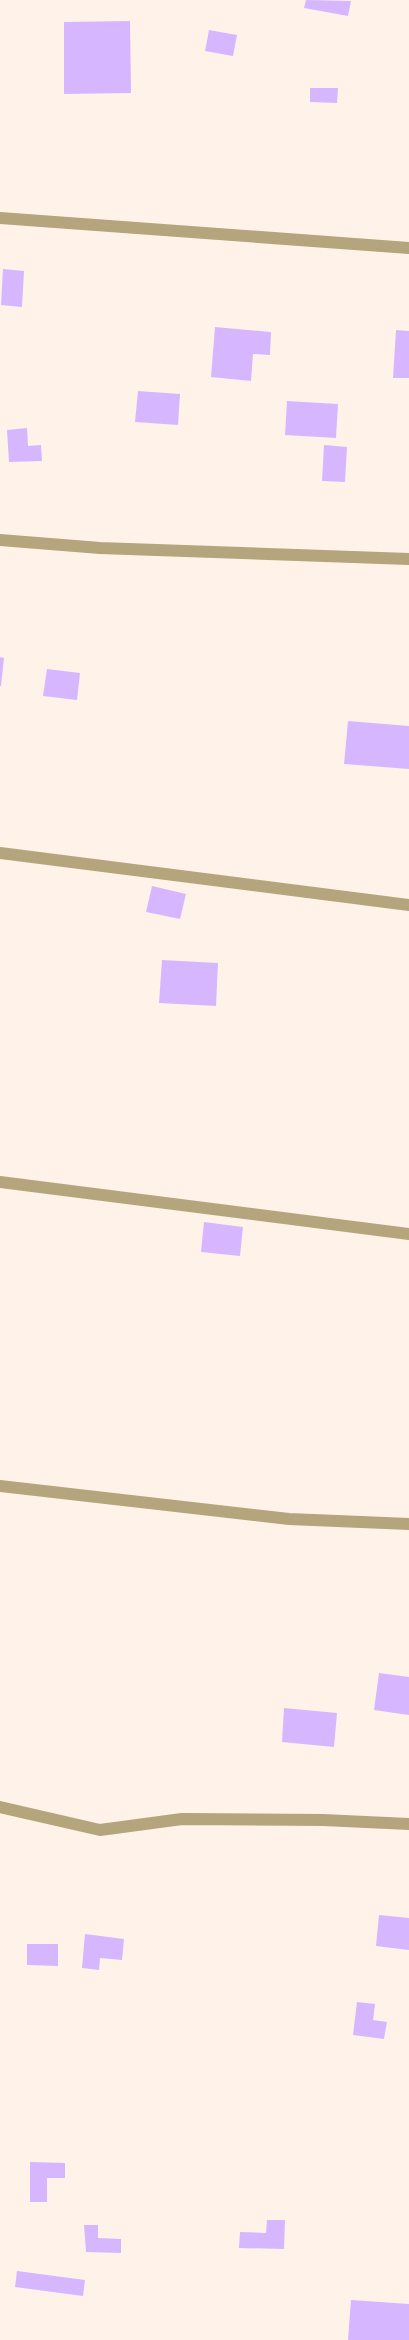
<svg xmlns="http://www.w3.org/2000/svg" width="409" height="2340" font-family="'DejaVu Sans',sans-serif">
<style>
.building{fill:#d6b7ff}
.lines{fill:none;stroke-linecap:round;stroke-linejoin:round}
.minor{stroke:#b4a57d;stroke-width:12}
</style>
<rect width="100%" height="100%" fill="#fef2e9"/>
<path class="building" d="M306 0 351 1 348 16 304 8Z
M130 21 131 93 64 94V22Z
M209 30 237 35 233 56 205 51Z
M310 88H338L337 103 310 102Z
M3 269 24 271 22 307 1 305Z
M215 327 271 332 270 355 253 354 251 381 211 377Z
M396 330 409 331V378H393Z
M138 391 180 394 178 425 135 422Z
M287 401 338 404 336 438 285 435Z
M27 428 28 446 41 445 42 461 9 462 7 430Z
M324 445 347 447 345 482 322 481Z
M0 657 4 658 1 686H0Z
M47 669 80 673 77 700 43 696Z
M348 721 409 726V769L344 764Z
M152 886 186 894 180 919 146 912Z
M162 960 218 963 216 1006 159 1003Z
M204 1222 243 1227 240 1256 201 1252Z
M379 1673 409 1677V1715L374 1710Z
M284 1708 337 1713 334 1747 282 1742Z
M379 1915 409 1918V1950L376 1946Z
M85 1934 124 1939 122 1960 100 1958 99 1970 82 1968Z
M27 1944H58V1966L27 1965Z
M357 2002 375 2004 373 2020 387 2022 384 2039 353 2035Z
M30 2162 65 2163V2178H47V2202H30Z
M267 2220H285L284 2249 239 2248 240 2232 266 2233Z
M84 2225H98V2238L121 2239V2253L86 2252Z
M17 2271 85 2280 83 2296 15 2287Z
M351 2300 409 2304V2340H348Z"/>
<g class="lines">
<path class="minor" d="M0 218 409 248
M0 540 100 548 409 559
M0 853 409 905
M0 1182 409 1234
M0 1486 289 1519 409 1524
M0 1807 100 1830 182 1819 323 1820 409 1824"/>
</g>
</svg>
